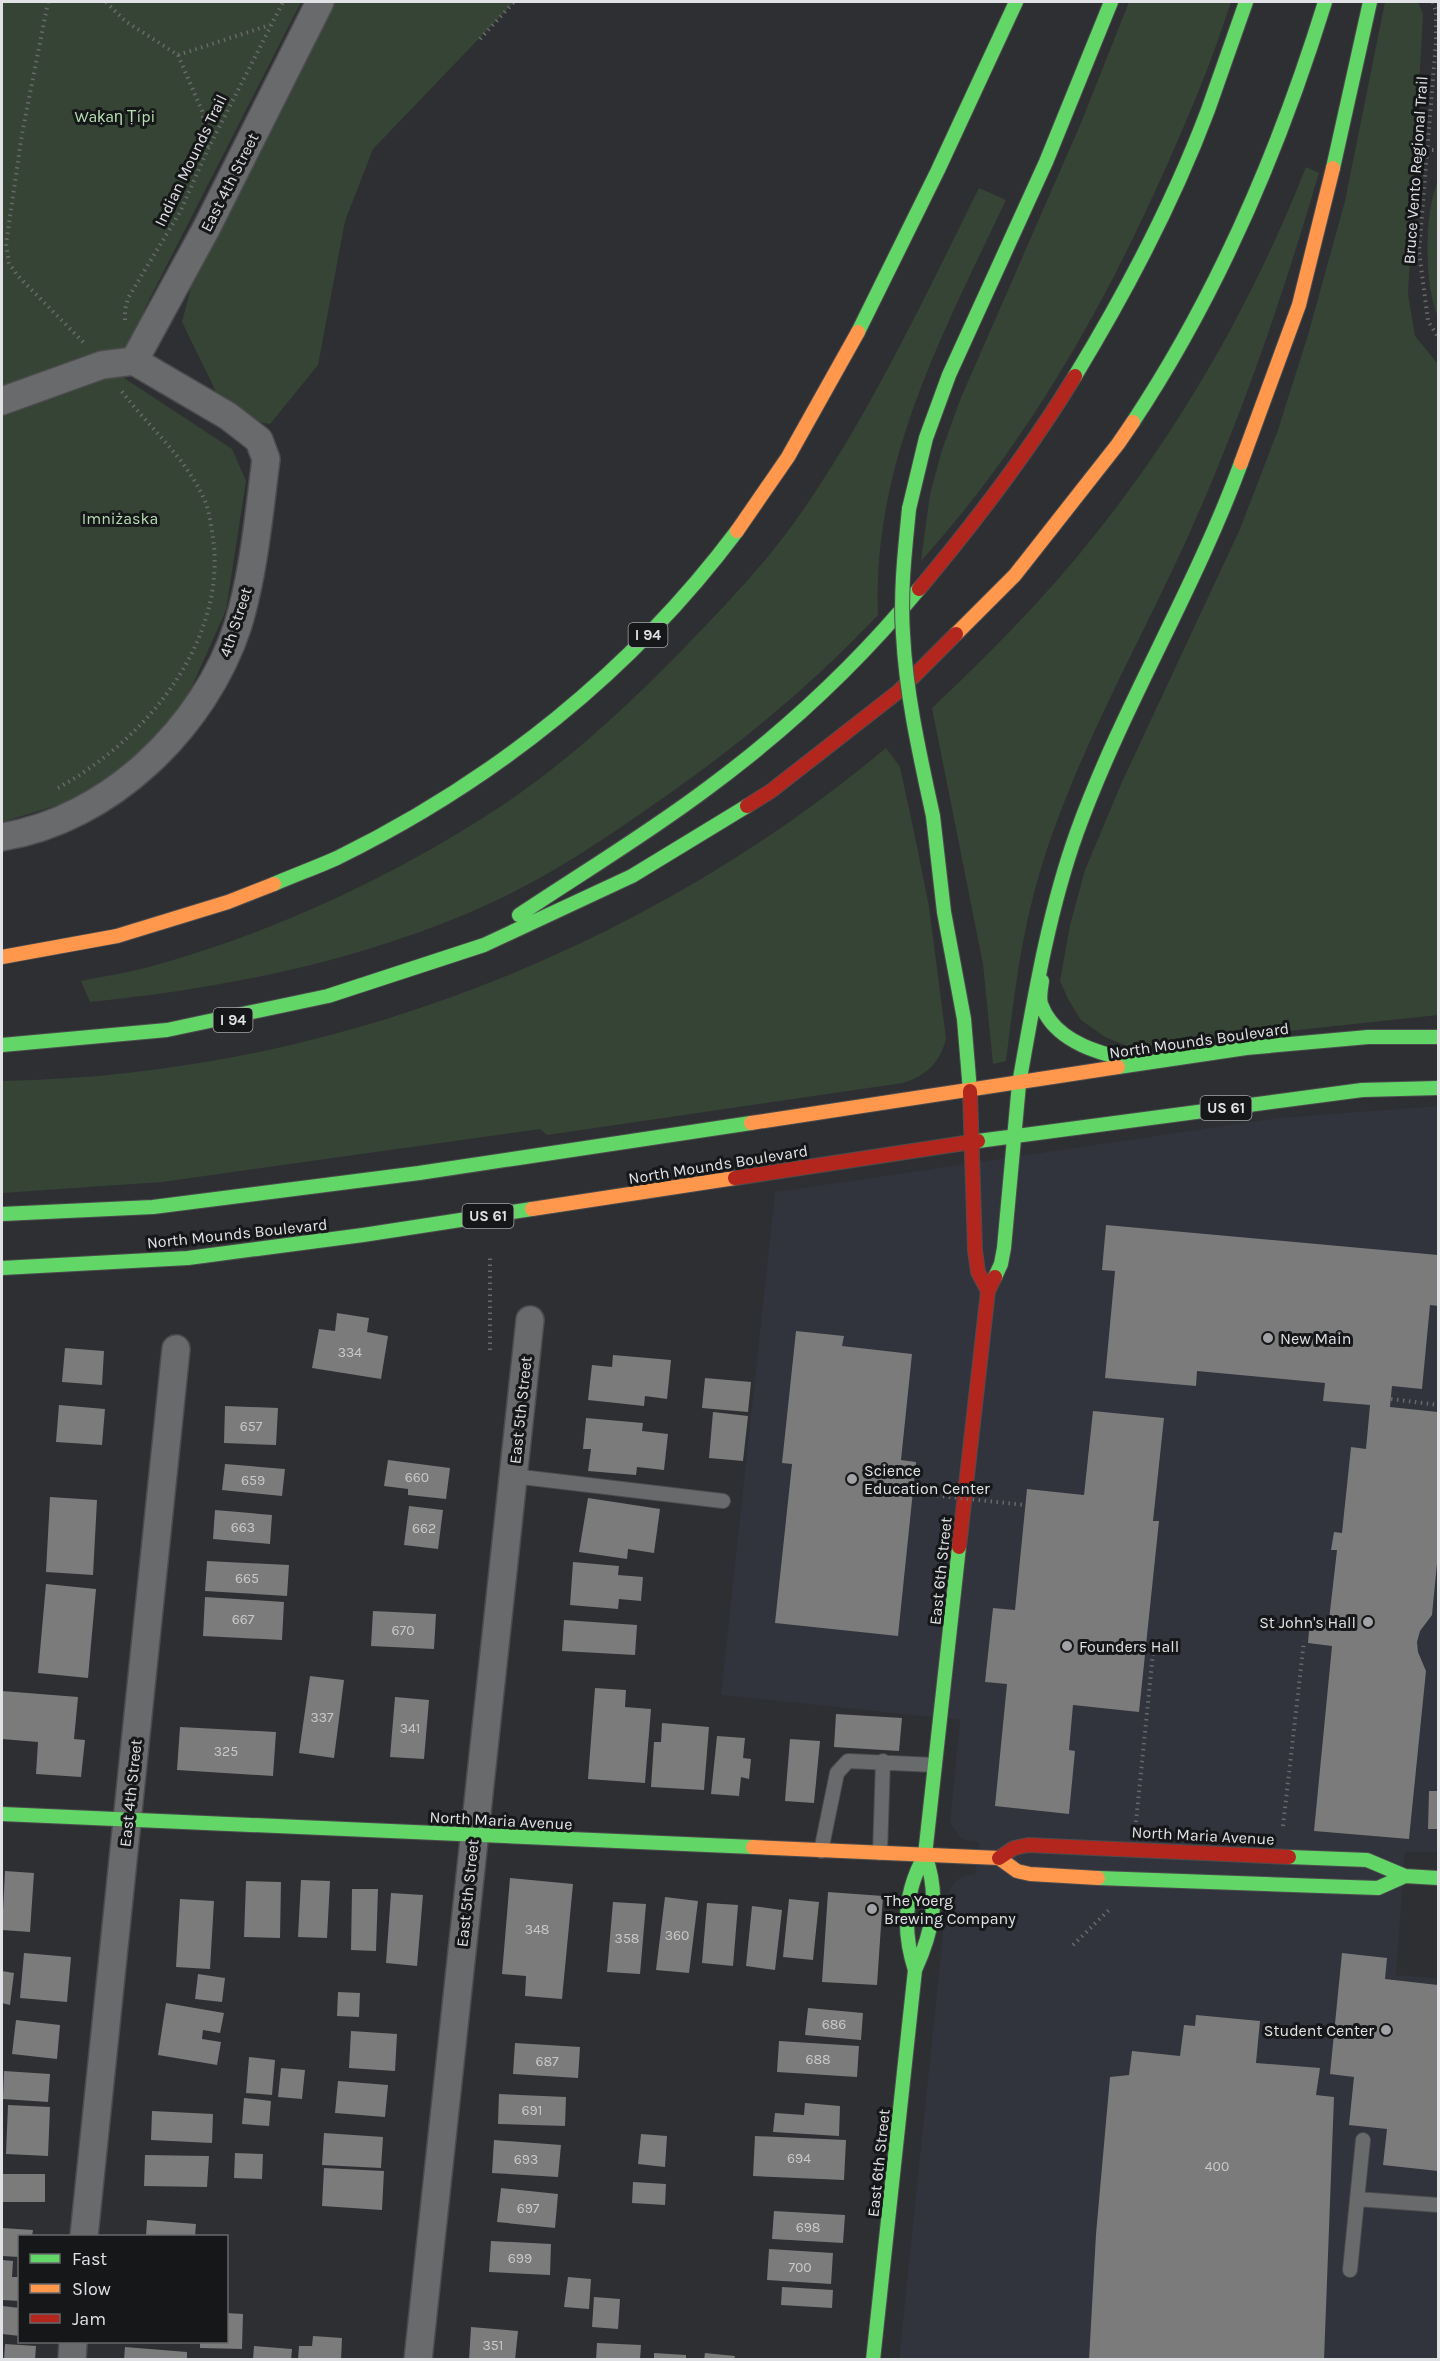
<svg xmlns="http://www.w3.org/2000/svg" width="1440" height="2361" font-family="Karla,sans-serif">
<style>
.built{fill:#31333d}
.green{fill:#364435}
.building{fill:#7b7b7b}
.lines{fill:none;stroke-linecap:round;stroke-linejoin:round}
.lane-casing{stroke:#4c4c4e;stroke-width:16}
.street-casing{stroke:#4c4c4e;stroke-width:30}
.fast-casing{stroke:#4c4c4e;stroke-width:16}
.slow-casing{stroke:#4c4c4e;stroke-width:16}
.jam-casing{stroke:#4c4c4e;stroke-width:16}
.path{stroke:#69696b;stroke-width:4;stroke-dasharray:1.5 4.5;stroke-linecap:butt}
.lane{stroke:#696a6c;stroke-width:14}
.street{stroke:#696a6c;stroke-width:27}
.fast{stroke:#63d668;stroke-width:14}
.slow{stroke:#ff974d;stroke-width:14}
.jam{stroke:#b3261e;stroke-width:14}
.fast-bridge-casing{stroke:#4c4c4e;stroke-width:16;stroke-linecap:butt}
.path-bridge{stroke:#69696b;stroke-width:4;stroke-dasharray:1.5 4.5;stroke-linecap:butt}
.fast-bridge{stroke:#63d668;stroke-width:14}
.poi-dot{fill:#a2a3a6;stroke:#161719;stroke-width:2}
.labels{text-anchor:middle;stroke-width:6;stroke-linejoin:round;paint-order:stroke}
.number-label{font-size:14px;fill:#c8c8ca}
.shield{fill:#161719;stroke:#a4a5a8;stroke-width:1.5}
.shield-label{font-size:15px;font-weight:bold;fill:#e1e2e5}
.park-label{font-size:16px;fill:#b7dfb3;stroke:#161719}
.street-label{font-size:16px;fill:#e1e2e5;stroke:#161719}
.poi-label{font-size:16px;fill:#e1e2e5;stroke:#161719;text-anchor:start}
</style>
<rect width="100%" height="100%" fill="#2e2f32"/>
<path class="built" d="M1438 1106V1852H1405L1396 1975 1438 1978V2359H899L946 1905 950 1888 957 1880 965 1875 975 1874 979 1842 965 1840 959 1836 950 1822 960 1720 721 1695 775 1192 1277 1118Z"/>
<path class="green" d="M2 2H301L145 308 121 376 232 449 246 481 226 610 186 700 138 754 78 799 2 822Z
M320 2H514L373 149 345 221 318 365 270 424 228 416 182 322 206 229Z
M1129 2H1231C1212 61 1188 119 1162 176 1101 313 1023 448 921 561L930 494 942 450 960 400 1081 123Z
M1385 2H1418L1423 14 1408 294 1415 336 1438 364V1015L1132 1048 1105 1037 1081 1020 1068 999 1060 981 1070 925 1085 870 1122 782 1240 529 1278 430 1308 335 1345 201Z
M1306 167 1319 173C1282 299 1239 424 1185 543 1132 659 1065 773 1033 897 1019 951 1013 1005 1006 1061L993 1064 983 964 932 708C989 654 1045 598 1094 536 1183 425 1254 299 1306 167Z
M1438 181V317C1424 285 1424 212 1438 181Z
M979 188 1006 200C943 333 872 463 878 615 810 687 734 749 653 805 596 845 537 884 473 911 352 963 220 989 90 1002L81 981C104 976 127 973 149 967 267 935 382 882 486 816 559 770 626 708 686 646 724 607 762 567 794 523 868 419 922 302 979 188Z
M886 748 900 767 917 846 929 907 946 1038C941 1062 926 1076 903 1083L547 1135 540 1129 162 1182 2 1193V1081C322 1076 641 953 886 748Z"/>
<path class="building" d="M1106 1225 1438 1255V1306L1430 1305 1422 1389 1392 1386 1390 1407 1438 1412V1553L1432 1615 1420 1631 1417 1642 1418 1652 1426 1671 1409 1839 1314 1831 1332 1646 1308 1643 1310 1619 1329 1620 1337 1550H1331L1334 1532 1342 1533 1351 1447 1366 1449 1370 1405 1323 1401 1325 1383 1197 1371 1196 1386 1105 1378 1115 1271 1102 1270Z
M337 1313 369 1318 367 1332 388 1336 381 1379 312 1368 319 1329 335 1331Z
M796 1331 844 1336 842 1346 912 1354 901 1460 916 1462 898 1636 775 1623 792 1464 782 1463Z
M65 1348 104 1351 102 1385 62 1382Z
M613 1355 671 1360 667 1399 645 1396 644 1406 588 1400 592 1365 612 1367Z
M705 1378 751 1382 748 1412 702 1408Z
M59 1405 105 1409 102 1445 56 1442Z
M225 1406 278 1408 276 1445 224 1443Z
M1093 1411 1164 1418 1153 1521H1159L1139 1712 1073 1705 1069 1750 1075 1751 1069 1814 995 1806 1007 1684 985 1682 993 1608 1015 1610 1027 1489 1084 1495Z
M713 1412 748 1416 743 1461 709 1458Z
M586 1418 643 1423 642 1431 668 1434 664 1470 637 1467 636 1475 588 1471 591 1449H583Z
M388 1460 450 1468 446 1499 408 1495V1489L384 1486Z
M225 1464 285 1469 282 1496 222 1490Z
M50 1497 97 1500 93 1575 46 1572Z
M588 1498 660 1509 654 1553 628 1549 627 1559 579 1552Z
M409 1506 443 1510 438 1549 404 1545Z
M215 1510 272 1515 270 1544 213 1539Z
M207 1561 289 1565 287 1596 205 1591Z
M573 1562 619 1566 618 1575 643 1577 641 1601 619 1599 618 1609 570 1605Z
M46 1584 96 1589 88 1678 38 1673Z
M205 1597 284 1602 282 1640 203 1636Z
M373 1611 436 1614 434 1649 371 1646Z
M564 1620 637 1625 635 1655 562 1651Z
M310 1676 344 1680 334 1758 299 1753Z
M595 1688 626 1690 625 1707 651 1709 645 1783 588 1779Z
M2 1691 78 1697 74 1739 85 1740 81 1777 36 1774 38 1742 2 1739Z
M395 1697 429 1700 424 1759 390 1757Z
M836 1714 902 1718 899 1751 834 1747Z
M662 1723 709 1727 704 1790 651 1787 654 1742H661Z
M180 1727 276 1732 273 1776 177 1770Z
M717 1736 745 1738 743 1758 751 1759 749 1779 741 1777 739 1796 711 1794Z
M790 1739 820 1741 814 1803 785 1801Z
M1429 1791H1438V1829H1428Z
M5 1871 34 1873 30 1932 2 1930Z
M510 1878 573 1884 562 1999 525 1996 526 1976 502 1974Z
M301 1880 330 1881 327 1938 298 1937Z
M246 1881 281 1882 280 1938 244 1937Z
M352 1889H378L376 1951 351 1950Z
M828 1892 883 1896 877 1985 822 1982Z
M391 1893 423 1895 417 1966 386 1963Z
M665 1897 698 1901 689 1973 656 1970Z
M180 1899 214 1901 210 1969 176 1967Z
M789 1899 819 1902 813 1960 783 1957Z
M613 1902 646 1904 640 1974 607 1972Z
M707 1903 738 1905 733 1966 702 1963Z
M752 1906 782 1910 775 1970 746 1966Z
M24 1953 71 1957 67 2002 20 1998Z
M1342 1953 1387 1958 1385 1979 1438 1985V2171L1383 2165 1387 2129 1349 2125 1354 2077 1330 2074Z
M2 1971 14 1973 10 2005 2 2003Z
M198 1974 225 1978 222 2002 195 1999Z
M338 1992 360 1993 359 2017 337 2016Z
M166 2003 224 2013 220 2033 203 2030 202 2039 221 2042 217 2065 158 2055Z
M808 2008 863 2013 861 2040 805 2035Z
M1196 2015 1260 2021 1256 2063 1320 2068 1316 2095 1334 2097 1324 2360H1089L1096 2234 1110 2077 1129 2075 1132 2051 1180 2056 1184 2025 1195 2026Z
M16 2020 60 2025 57 2059 12 2054Z
M351 2031 397 2034 395 2071 349 2068Z
M779 2041 859 2046 857 2077 777 2072Z
M515 2043 580 2047 578 2078 513 2074Z
M249 2057 275 2060 272 2095 246 2093Z
M281 2068 305 2070 302 2099 278 2097Z
M4 2071 50 2074 48 2102 3 2099Z
M338 2081 388 2085 385 2117 335 2113Z
M499 2094 566 2097 565 2126 498 2124Z
M244 2098 271 2101 269 2126 242 2124Z
M805 2103 840 2106 839 2136 773 2132 775 2113 804 2115Z
M8 2105 50 2107 48 2156 6 2154Z
M152 2111 213 2114 212 2143 151 2140Z
M324 2133 383 2137 381 2168 322 2165Z
M641 2134 667 2136 665 2167 638 2164Z
M755 2136 846 2140 844 2180 753 2176Z
M494 2140 561 2145 558 2177 492 2173Z
M235 2153 263 2154 262 2179 234 2178Z
M145 2155 209 2156 207 2187 144 2186Z
M324 2168 384 2171 382 2210 322 2206Z
M2 2174H45V2202H2Z
M633 2182 666 2184 665 2205 632 2203Z
M501 2188 558 2194 555 2228 497 2222Z
M774 2211 845 2215 843 2243 772 2239Z
M147 2220 196 2224 195 2236H146Z
M2 2228 33 2230 32 2236H20V2257L2 2256Z
M491 2241 551 2244 550 2275 489 2272Z
M769 2249 833 2253 831 2284 767 2280Z
M2 2260 13 2261 12 2277H20V2301L2 2300Z
M568 2277 591 2279 589 2309 564 2307Z
M782 2287 833 2290 832 2308 781 2305Z
M594 2297 620 2299 618 2329 592 2327Z
M2 2306 20 2308V2336L2 2334Z
M226 2313 243 2314 242 2349 200 2348V2342H226Z
M471 2327 518 2331 515 2360H469Z
M313 2336 342 2338 341 2360H298L299 2346H312Z
M597 2343 641 2345 640 2360H596Z
M5 2344 36 2346 35 2360H4Z
M254 2346 292 2349 291 2360H253Z
M125 2347 187 2352V2360H124Z
M654 2353 686 2355V2360H654Z
M705 2353 735 2356 734 2360H704Z"/>
<g class="lines">
<g class="lane-casing">
<path id="lane" d="M513 1476 723 1501
M821 1851 837 1773 848 1761 935 1765
M880 1853 883 1761
M1357 2199 1438 2205
M1350 2270 1363 2140"/>
</g>
<g class="street-casing">
<path id="street" d="M134 361 206 229 320 2
M2 401 102 365 134 361
M2 837C109 820 205 727 238 625 254 572 259 514 266 459L259 440 228 416 134 361
M84 2236 176 1349
M72 2360 73 2342
M418 2360 530 1320"/>
</g>
<g class="fast-casing">
<path id="fast" d="M1333 168 1370 2
M858 332 938 170 1016 2
M1075 376C1126 292 1173 203 1208 110 1221 74 1233 38 1246 2
M1133 422C1219 292 1279 151 1325 2
M909 509 926 438 949 375 1046 162 1111 2
M933 816 944 912 964 1019 970 1091
M274 884C295 875 317 867 337 858 494 781 632 671 737 531
M519 915C582 873 647 834 708 788 785 731 858 663 919 589
M1042 981C1041 988 1039 997 1041 1004 1055 1044 1105 1055 1141 1063
M2 1045 167 1030 328 996 484 945 632 876 747 806
M1118 1067 1246 1048 1368 1037H1438
M1019 1084C1034 1000 1048 913 1077 832 1123 705 1195 589 1241 463
M978 1141 1362 1090 1438 1088
M2 1214 153 1207 419 1173 751 1123
M2 1268 188 1258 363 1235 532 1209
M995 1277 1001 1264 1004 1248 1019 1084
M2 1814 753 1847
M1289 1857 1367 1860 1405 1876 1438 1878
M1098 1878 1378 1888 1405 1876
M915 1970C902 1930 904 1892 925 1855L959 1547
M873 2360 915 1970C933 1931 940 1896 925 1855"/>
</g>
<g class="slow-casing">
<path id="slow" d="M1241 463 1299 305 1333 168
M737 531 788 457 858 332
M956 634 1015 575 1118 444 1133 422
M2 957 117 936 228 902 274 884
M751 1123 1118 1067
M532 1209 735 1178
M753 1847 999 1858 1017 1871 1030 1874 1098 1878"/>
</g>
<g class="jam-casing">
<path id="jam" d="M919 589C976 521 1029 452 1075 376
M747 806 771 791 899 691 956 634
M970 1091 975 1250 978 1272 988 1291
M735 1178 978 1141
M959 1547 988 1291 995 1277
M999 1858 1014 1848 1028 1845 1289 1857"/>
</g>
<path class="path" d="M48 2 22 134 6 244 9 263 17 275 84 343
M106 2 125 21 178 55 270 25
M1433 2 1436 12V42L1419 251 1428 321 1438 337
M480 39 514 2
M178 55 202 111 208 148
M1426 150H1438
M125 320V310L128 298 180 212 208 149 283 2
M58 788C143 741 223 648 214 545 212 531 210 514 205 501 186 457 148 427 120 389
M490 1350V1256
M1391 1399 1438 1405
M1153 1654 1159 1655
M1136 1822 1154 1643
M1283 1826 1304 1641
M1073 1945 1110 1909"/>
<use href="#lane" class="lane"/>
<use href="#street" class="street"/>
<use href="#fast" class="fast"/>
<use href="#slow" class="slow"/>
<use href="#jam" class="jam"/>
<g class="fast-bridge-casing">
<path id="fast-bridge" d="M909 509C905 550 900 592 903 634 906 695 920 756 933 816"/>
</g>
<path class="path-bridge" d="M913 1493 1025 1505"/>
<use href="#fast-bridge" class="fast-bridge"/>
</g>
<g class="poi-dot">
<circle cx="1268" cy="1338" r="6"/>
<circle cx="852" cy="1479" r="6"/>
<circle cx="1368" cy="1622" r="6"/>
<circle cx="1067" cy="1646" r="6"/>
<circle cx="872" cy="1909" r="6"/>
<circle cx="1386" cy="2030" r="6"/>
</g>
<g class="labels">
<g class="number-label">
<text x="350" y="1357">334</text>
<text x="251" y="1431">657</text>
<text x="417" y="1482">660</text>
<text x="253" y="1485">659</text>
<text x="243" y="1532">663</text>
<text x="424" y="1533">662</text>
<text x="247" y="1583">665</text>
<text x="243" y="1624">667</text>
<text x="403" y="1635">670</text>
<text x="322" y="1722">337</text>
<text x="410" y="1733">341</text>
<text x="226" y="1756">325</text>
<text x="537" y="1934">348</text>
<text x="677" y="1940">360</text>
<text x="627" y="1943">358</text>
<text x="834" y="2029">686</text>
<text x="818" y="2064">688</text>
<text x="547" y="2066">687</text>
<text x="532" y="2115">691</text>
<text x="799" y="2163">694</text>
<text x="526" y="2164">693</text>
<text x="1217" y="2171">400</text>
<text x="528" y="2213">697</text>
<text x="808" y="2232">698</text>
<text x="520" y="2263">699</text>
<text x="800" y="2272">700</text>
<text x="493" y="2350">351</text>
</g>
<g class="shield">
<rect x="628.5" y="623" width="39" height="24" rx="4.5"/>
<rect x="213.5" y="1008" width="39" height="24" rx="4.5"/>
<rect x="1200.5" y="1096" width="51" height="24" rx="4.5"/>
<rect x="462.5" y="1204" width="51" height="24" rx="4.5"/>
</g>
<g class="shield-label">
<text x="648" y="640">I 94</text>
<text x="233" y="1025">I 94</text>
<text x="1226" y="1113">US 61</text>
<text x="488" y="1221">US 61</text>
</g>
<g class="park-label">
<text x="115" y="122">Waḳaƞ Ṭípi</text>
<text x="120" y="524">Imniżaska</text>
</g>
<g class="street-label">
<text transform="translate(190 160) rotate(-64)" y="6">Indian Mounds Trail</text>
<text transform="translate(1415 170) rotate(-86)" y="6">Bruce Vento Regional Trail</text>
<text transform="translate(229 182) rotate(-63)" y="6">East 4th Street</text>
<text transform="translate(235 622) rotate(-72)" y="6">4th Street</text>
<text transform="translate(1199 1040) rotate(-8)" y="6">North Mounds Boulevard</text>
<text transform="translate(718 1164) rotate(-9)" y="6">North Mounds Boulevard</text>
<text transform="translate(237 1233) rotate(-6)" y="6">North Mounds Boulevard</text>
<text transform="translate(520 1410) rotate(-84)" y="6">East 5th Street</text>
<text transform="translate(940 1571) rotate(-84)" y="6">East 6th Street</text>
<text transform="translate(130 1793) rotate(-84)" y="6">East 4th Street</text>
<text transform="translate(501 1820) rotate(3)" y="6">North Maria Avenue</text>
<text transform="translate(1203 1835) rotate(3)" y="6">North Maria Avenue</text>
<text transform="translate(467 1893) rotate(-84)" y="6">East 5th Street</text>
<text transform="translate(878 2163) rotate(-84)" y="6">East 6th Street</text>
</g>
<g class="poi-label">
<text x="1280" y="1344">New Main</text>
<text x="864" y="1476">Science<tspan x="864" dy="18">Education Center</tspan></text>
<text x="1356" y="1628" text-anchor="end">St John's Hall</text>
<text x="1079" y="1652">Founders Hall</text>
<text x="884" y="1906">The Yoerg<tspan x="884" dy="18">Brewing Company</tspan></text>
<text x="1374" y="2036" text-anchor="end">Student Center</text>
</g>
</g>
<rect width="1440" height="2361" fill="none" stroke="#e1e2e5" stroke-width="6"/>
<rect x="18" y="2235" width="210" height="108" fill="#161719" stroke="#67686b" stroke-width="1.5"/>
<rect x="30" y="2254" width="30" height="9" fill="#63d668" stroke="#67686b" stroke-width="1.5"/>
<text x="72" y="2265" font-size="18" fill="#e1e2e5">Fast</text>
<rect x="30" y="2284" width="30" height="9" fill="#ff974d" stroke="#67686b" stroke-width="1.5"/>
<text x="72" y="2295" font-size="18" fill="#e1e2e5">Slow</text>
<rect x="30" y="2314" width="30" height="9" fill="#b3261e" stroke="#67686b" stroke-width="1.5"/>
<text x="72" y="2325" font-size="18" fill="#e1e2e5">Jam</text>
</svg>
